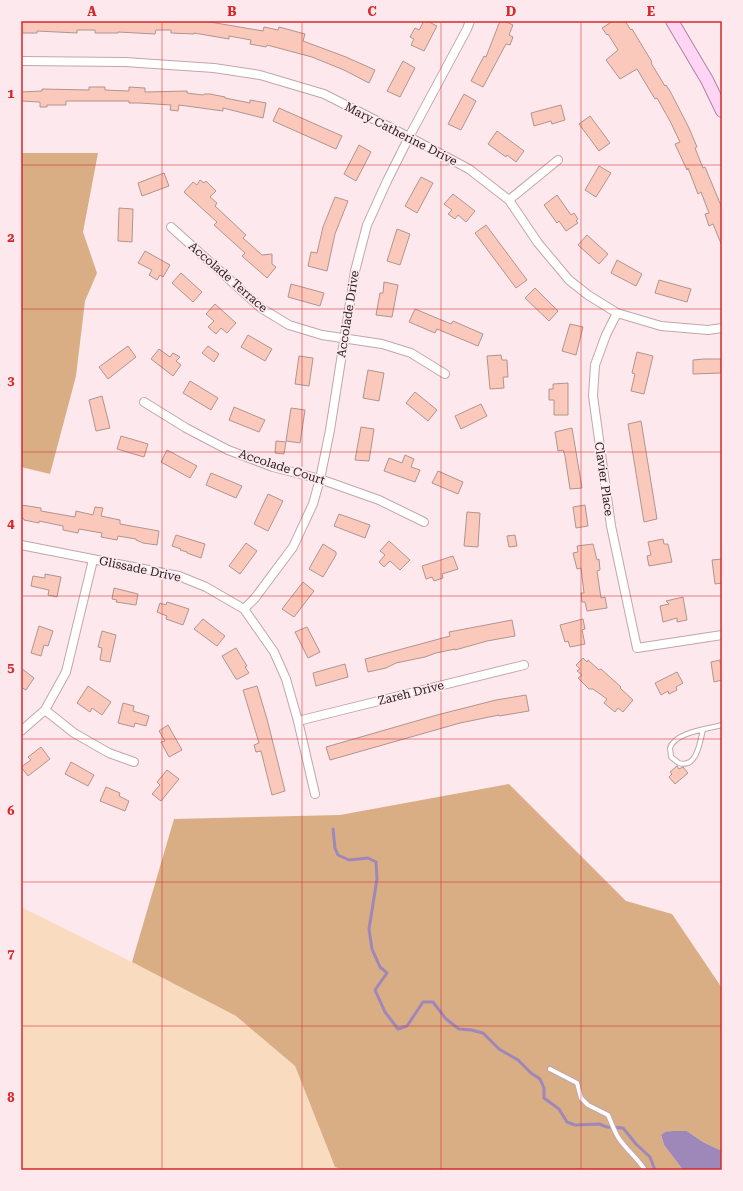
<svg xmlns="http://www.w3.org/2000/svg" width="743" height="1191" font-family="'Roboto Serif',serif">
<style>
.green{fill:#f9dcc0}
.forest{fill:#d9ae85}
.water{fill:#9e88b9}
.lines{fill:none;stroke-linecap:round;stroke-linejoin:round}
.stream{stroke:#9e88b9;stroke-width:3}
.building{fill:#fac9bc;stroke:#b1948d}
.lane-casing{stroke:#c3a5ab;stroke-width:6}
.street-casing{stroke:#c3a5ab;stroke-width:10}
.primary-casing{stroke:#b281a4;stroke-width:14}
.lane{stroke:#fff;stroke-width:4}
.street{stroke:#fff;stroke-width:8}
.primary{stroke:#ffd5f5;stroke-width:12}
.grid{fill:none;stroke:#d62828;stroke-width:1;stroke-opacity:0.55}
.labels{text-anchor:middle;stroke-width:3.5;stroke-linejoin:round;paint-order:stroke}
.street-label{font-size:12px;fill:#23181a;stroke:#fde9ed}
.neatline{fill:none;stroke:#d62828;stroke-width:1.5}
.grid-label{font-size:13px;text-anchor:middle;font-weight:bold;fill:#d62828}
</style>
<rect width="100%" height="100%" fill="#fde9ed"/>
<path class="green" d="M21 907 132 962 236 1016 295 1066 335 1167 342 1170H21Z"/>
<path class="forest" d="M21 153H98L83 232 97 273 85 301 76 376 50 474 21 467Z
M509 784 626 901 672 914 722 988V1151L703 1142 687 1131 665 1132 661 1136 664 1145 683 1170H342L335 1167 295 1066 236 1016 132 962 174 819 340 815Z"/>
<path class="water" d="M673 1131H687L703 1142 722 1151V1170H683L664 1145 661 1135 665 1132Z"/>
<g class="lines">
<path class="stream" d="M333 829 335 848 338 855 349 860 368 858 376 862 377 879 369 929 372 949 380 967 387 973 375 990 385 1012 398 1029 407 1026 423 1002H433L446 1019 459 1029 471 1030 483 1033 499 1049 518 1060 531 1073 540 1079 544 1088V1098L559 1109 567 1122 575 1125 599 1124 607 1127 623 1128 636 1144 650 1157 655 1170"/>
</g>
<path class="building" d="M21 21H204L263 31 264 27 278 30 279 27 305 34 303 41 346 57 375 70 369 83 344 70 312 57 267 45 266 47 250 44 251 40 229 36V39L194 33V34L171 33V30H156L155 34 118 32V33H95V30H77V33L37 31V33H22Z
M424 21H427L437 26 424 51 411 45 414 39 410 37 415 28 419 30Z
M500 21H504L513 25 509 35 513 37 510 45 506 44 483 87 471 81 484 56 486 57Z
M613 21H625L631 30 632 29 652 62 651 63 665 86 666 85 670 91 689 128 697 147 695 148 703 168 705 167 722 208V246L713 224 709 226 705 214 709 213 701 192 698 194 688 168 687 170 675 144 680 142 670 121 657 98 655 99 637 69 620 79 606 60 618 50 608 34 607 35 602 28Z
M403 61 415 68 400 97 387 91Z
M89 87H105V90L129 91V87L145 88V92L187 91V93L203 95 204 94H210L225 97V98L250 103V100L266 103 263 118 223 108V111L179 105 178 111 170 110 171 105 139 103H129V101H66V105H47V107H40V102L21 101V92L42 91V89L89 90Z
M464 94 476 101 461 130 448 124Z
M561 105 565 120 552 124 551 121 534 126 531 113Z
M279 108 342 136 336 149 273 121Z
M590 116 610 143 599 151 579 124Z
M497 131 524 151 516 162 507 155 506 157 488 144Z
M359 145 371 152 356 181 344 174Z
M599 166 611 173 596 197 585 190Z
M164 173 169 186 142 196 138 183Z
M421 177 433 183 417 213 405 206Z
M200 180 204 183 206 181 216 191 210 197 217 203 215 206 246 235 243 238 262 255 272 254V264L276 267 267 278 242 256 245 253 214 225 217 222 184 192 193 182 197 185Z
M453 194 475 211 466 222 458 215 455 219 448 214 452 210 444 204Z
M557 195 571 215 574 213 578 219 576 221 578 223 566 231 559 221 557 223 544 205Z
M335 197 348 201 335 234 327 271 308 266 311 252 317 253 323 227Z
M119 208 133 209 132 242 118 241Z
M486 225 527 280 516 288 475 233Z
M397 229 410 234 400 265 387 261Z
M587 235 608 254 599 264 578 245Z
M145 251 170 265 163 277 160 275 157 280 149 275 152 270 138 263Z
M617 260 642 274 636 286 611 273Z
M181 273 202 292 193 302 172 283Z
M659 280 691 289 687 302 655 293Z
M384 282 398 285 392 317 376 315 380 293H383Z
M291 284 324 293 320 306 288 297Z
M535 288 558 311 549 321 525 298Z
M215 304 236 323 227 333 221 328 216 334 208 327 214 321 206 314Z
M415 309 451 324 453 321 483 334 478 346 437 329 435 333 409 322Z
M570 324 583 327 576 355 562 351Z
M248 335 272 349 265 361 241 347Z
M128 346 136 357 108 379 99 367Z
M208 346 219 354 214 362 202 353Z
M159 349 170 357 173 353 180 357 176 361 181 365 173 376 151 359Z
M637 352 653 356 644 394 631 391 635 374 632 373Z
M501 355 502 360H507L508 377H503L504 388 490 389 487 356Z
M299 356 313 358 309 386 295 384Z
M704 359H721V373L693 374V360Z
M368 370 384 373 379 401 363 398Z
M190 381 218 398 211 410 183 393Z
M568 383V415H554V400H549V389H553V384Z
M415 392 437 410 428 421 406 403Z
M102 396 110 428 96 431 89 400Z
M481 404 487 416 461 429 455 416Z
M234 407 265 420 259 432 229 420Z
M291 408 305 410 300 443 286 441Z
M641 421 657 519 644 522 628 424Z
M361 427 374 429 369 461 355 460Z
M572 428 582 488 570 489 565 456 563 450 558 451 555 432Z
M121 436 148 444 144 457 117 449Z
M276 441 286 442 284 454 275 453Z
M167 450 197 466 190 478 161 462Z
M405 455 414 459 411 467 420 470 415 482 384 471 389 458 402 463Z
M438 471 463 482 458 494 432 483Z
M211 473 242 486 236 498 206 485Z
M268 494 283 501 268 531 254 524Z
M21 505 41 508V511L75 517 76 511 93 515 95 507 103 508 101 516 120 520V524L159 531 157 545 143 543 136 540V539L118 536 117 540 101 537 102 533 79 529 78 533 63 530V526L39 521V523L24 520V519L21 518Z
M585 505 588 526 576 528 573 507Z
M467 512 480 513 478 547 464 546Z
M339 514 370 525 365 538 334 526Z
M176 535 205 544 201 558 187 553V552L180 550 181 549 172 546Z
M515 535 517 546 509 547 507 536Z
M663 539 664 544H668L672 562 649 566 647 556 651 555 648 542Z
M389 541 410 560 400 570 390 561 384 567 379 562 385 555 380 551Z
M246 543 257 551 240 574 229 566Z
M323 544 336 552V555L323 577 309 569Z
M593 544 597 560 599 559 600 570 597 571 601 598 605 597 607 608 587 611 585 602H582L581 593H584L581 568 577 569 573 553 578 552 577 546Z
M453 556 458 569 442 574 443 578 434 581 432 577 426 579 422 566Z
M722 559V583L715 584 712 560Z
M45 574 61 577 57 597 48 595 49 590 31 586 33 576 45 578Z
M303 582 314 591 294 617 282 609Z
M114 588 138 594 136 605 116 602 117 600 112 599Z
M683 597 687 620 677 622V618L663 622 660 606 669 604 666 601Z
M167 602 189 609 183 625 166 619 167 616 157 612 160 603 166 605Z
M203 619 225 636 217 646 194 629Z
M583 619 585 629 582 630 585 644 570 647 568 641 565 642 560 625Z
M512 620 515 636 487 641 455 650V649L436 653 425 657 396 663 386 668 368 672 365 659 450 636 449 632Z
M39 626 53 631 48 646 44 645 41 656 31 653Z
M307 627 320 652 308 658 295 632Z
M102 631 116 635 110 662 100 660 102 648 98 647Z
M236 648 247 666 245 667 249 673 238 679H236L222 656Z
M583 658 587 662 588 660 599 670 601 669 621 687 620 688 633 700 623 712 618 708 615 712 604 703 607 699 593 689H589L578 678 582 675 577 671 580 669 576 665Z
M720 660V663H722V680L714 682 711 662Z
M345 664 348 677 316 686 313 673Z
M21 668 34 678 26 690 21 687Z
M677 672 683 683 676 687 677 690 669 694 668 691 661 695 655 683Z
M88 686 111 702 102 715 92 708 90 712 77 703Z
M257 686 267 719 285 791 272 795 261 751 256 752 254 745 259 743 243 690Z
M526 695 529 711 499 716V715L460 723 330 760 326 747 437 715 496 700Z
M123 703 134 706 133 711 149 716 146 726 135 723 134 727 118 723Z
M168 725 182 750 169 757 161 742 165 741 159 731Z
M41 747 50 759 28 776 21 767 31 760 28 757Z
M71 762 94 775 88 786 65 774Z
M677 766 679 769 683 767 688 773 675 784 669 777 672 774 670 772Z
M167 770 179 779 161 801 152 794 160 785 157 782Z
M106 787 120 793 119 796 129 801 125 811 100 801Z"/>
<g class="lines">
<g class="lane-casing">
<path id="lane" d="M703 730C700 741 697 769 679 763 677 762 674 759 671 757 671 754 670 750 670 748 675 732 708 729 722 725
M550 1069 577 1083 581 1098 588 1105 608 1115C612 1123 614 1132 620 1140 628 1151 638 1159 645 1170"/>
</g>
<g class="street-casing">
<path id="street" d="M21 61 125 62 214 68 260 75 324 94 409 137 469 169 509 200 538 243 569 280 588 295 617 313 661 326 708 330 722 328
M509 200 558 160
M171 227 261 308 289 325 322 335 382 344 411 353 445 374
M617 313 606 335 595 365 593 396 611 526 637 648 722 635
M144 402 186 428 228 450 273 467 320 479 379 500 424 522
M21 545 179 576 206 587 244 609 274 652 286 679 298 721 315 794
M244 609 255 598 293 547 313 504 320 479 330 430 355 271 367 225 387 181 409 137 467 29 470 21
M45 710 74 733 109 753 134 762
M298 721 524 665
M21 731 45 710 66 672 93 560"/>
</g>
<g class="primary-casing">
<path id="primary" d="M672 21 707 80 722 111"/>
</g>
<use href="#lane" class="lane"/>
<use href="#street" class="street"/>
<use href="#primary" class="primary"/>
</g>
<path class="grid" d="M162 21V1170M302 21V1170M441 21V1170M581 21V1170M21 165H722M21 309H722M21 452H722M21 596H722M21 739H722M21 882H722M21 1026H722"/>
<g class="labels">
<g class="street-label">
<text transform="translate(401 134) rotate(27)" y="4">Mary Catherine Drive</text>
<text transform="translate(228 277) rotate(41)" y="4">Accolade Terrace</text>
<text transform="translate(348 314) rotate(-81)" y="4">Accolade Drive</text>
<text transform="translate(282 467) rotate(18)" y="4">Accolade Court</text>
<text transform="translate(604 479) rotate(82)" y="4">Clavier Place</text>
<text transform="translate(140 569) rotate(12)" y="4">Glissade Drive</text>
<text transform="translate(411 693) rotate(-14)" y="4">Zareh Drive</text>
</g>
</g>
<rect width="743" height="1191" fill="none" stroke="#fde9ed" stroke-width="44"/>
<rect x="22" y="22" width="699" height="1147" class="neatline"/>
<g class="grid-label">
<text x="92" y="16">A</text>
<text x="232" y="16">B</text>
<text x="372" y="16">C</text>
<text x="511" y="16">D</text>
<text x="651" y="16">E</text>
<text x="11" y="98">1</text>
<text x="11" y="242">2</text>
<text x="11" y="385">3</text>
<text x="11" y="528">4</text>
<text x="11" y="672">5</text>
<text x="11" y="815">6</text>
<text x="11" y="958">7</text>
<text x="11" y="1102">8</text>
</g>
</svg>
